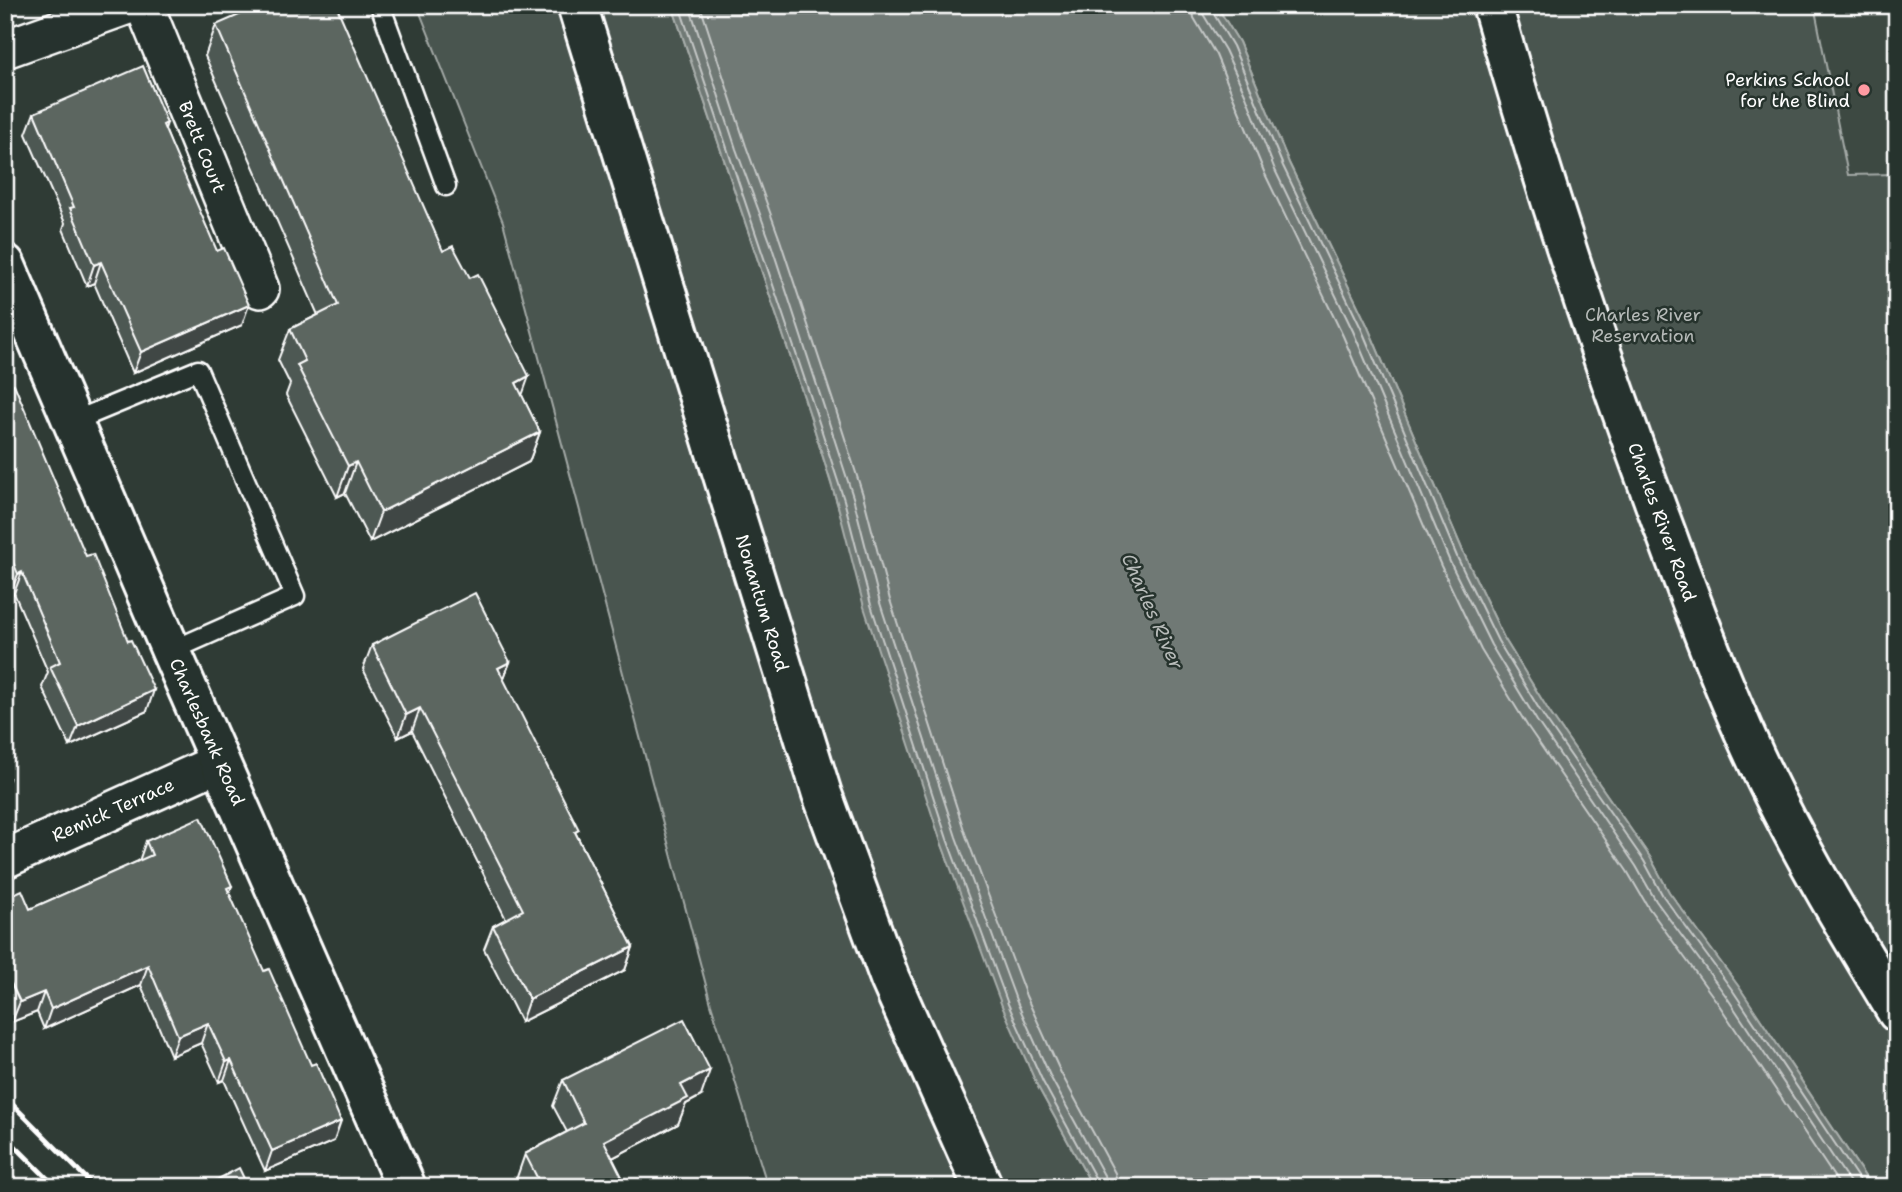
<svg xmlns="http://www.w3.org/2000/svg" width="1902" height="1192" font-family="'Shantell Sans',sans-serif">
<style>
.built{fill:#3c4842}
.green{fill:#4a544f;stroke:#a4aaa7;stroke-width:2}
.water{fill:#707975;stroke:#a9afac;stroke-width:2}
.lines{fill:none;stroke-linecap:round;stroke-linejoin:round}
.shore{stroke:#c6c9c8;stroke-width:2}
.lane-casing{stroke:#fff;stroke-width:23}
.street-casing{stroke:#fff;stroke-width:42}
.secondary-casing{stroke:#fff;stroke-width:44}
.lane{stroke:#26332d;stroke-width:18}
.street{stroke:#26332d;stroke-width:37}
.secondary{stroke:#26332d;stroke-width:38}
.rail{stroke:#fff;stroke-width:5}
.wall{fill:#4e5853;stroke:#fff;stroke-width:2}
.shaded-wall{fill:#404744;stroke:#fff;stroke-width:2}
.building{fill:#5b6661;stroke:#fff;stroke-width:2}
.poi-dot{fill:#ff9aa2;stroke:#26332d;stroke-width:2.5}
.labels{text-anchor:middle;stroke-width:5;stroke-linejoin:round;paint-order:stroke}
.poi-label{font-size:18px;fill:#fff;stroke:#26332d;text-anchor:end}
.street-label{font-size:18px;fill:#fff;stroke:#26332d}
.park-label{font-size:18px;fill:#b7bbb9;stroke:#26332d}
.water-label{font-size:19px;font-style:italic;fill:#b8bcba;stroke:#26332d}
</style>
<rect width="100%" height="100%" fill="#2f3b35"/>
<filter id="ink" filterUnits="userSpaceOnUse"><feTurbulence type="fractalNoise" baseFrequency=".0143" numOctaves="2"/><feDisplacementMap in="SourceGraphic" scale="14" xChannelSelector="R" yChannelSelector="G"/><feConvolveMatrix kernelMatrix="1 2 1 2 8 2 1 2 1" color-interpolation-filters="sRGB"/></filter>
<g filter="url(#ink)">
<path class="built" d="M1814 5H1897V174L1849 176Z"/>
<path class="green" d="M417 5H672L809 412 941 842 1037 1085 1093 1187H768L711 1004 503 222Z
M1216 5H1814L1848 175 1897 174V1187H1872L1739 987 1669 892 1650 857 1550 713 1504 638 1465 556 1367 325 1289 163 1239 42Z"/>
<path class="water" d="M672 5H1216L1239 42 1289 163 1367 325 1465 556 1504 638 1550 713 1650 857 1669 892 1739 987 1872 1187H1093L1037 1085 1002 1006 941 842 864 607 837 502 809 412Z"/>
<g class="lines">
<path class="shore" d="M679 5 815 410 844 500 871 605 947 839 1008 1004 1043 1082 1097 1181 1098 1187
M689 5 736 149 771 244 824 407 853 497 880 603 956 837 1016 1000 1051 1078 1105 1177 1107 1187
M700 5 746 146 780 240 834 404 863 495 890 600 965 833 1026 996 1061 1073 1115 1173 1118 1187
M1192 5 1194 18 1216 55 1265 174 1343 336 1441 566 1481 650 1528 727 1627 871 1648 907 1717 1002 1841 1187
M1202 5 1203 14 1225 50 1246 96 1275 170 1353 331 1450 562 1491 645 1537 721 1636 866 1656 901 1726 996 1853 1187
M1211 5 1212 11 1233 46 1283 166 1361 328 1458 559 1498 641 1544 717 1644 861 1663 896 1733 991 1864 1187"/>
<g class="lane-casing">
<path id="lane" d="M380 5 446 186
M72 422 198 370 295 596 171 651"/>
</g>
<g class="street-casing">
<path id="street" d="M144 5 260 289
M5 49 128 5
M5 859 220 762"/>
</g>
<g class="secondary-casing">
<path id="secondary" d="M577 5 822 794 890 979 983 1187
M1492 5C1542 179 1598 351 1661 520 1696 614 1730 709 1775 798 1812 872 1855 942 1897 1012
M5 264 171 651 406 1187"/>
</g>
<use href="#lane" class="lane"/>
<use href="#street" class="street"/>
<use href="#secondary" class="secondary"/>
<path class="rail" d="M5 1097 95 1187
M5 1136 56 1187"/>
</g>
<path class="wall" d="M216 25 443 251 522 396 540 432 529 462 370 542 345 493 337 497 286 395 290 384 278 360 290 329 318 315 205 56Z
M34 113 167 123 165 129 242 325 133 373 94 283 87 286 63 229 65 223 26 134Z
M5 387 147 711 70 746 42 687 48 672 14 593 10 595 5 582Z
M372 645 510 662 503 680 577 836 633 947 625 970 521 1022 484 949 493 926 506 919 412 731 398 738 363 669Z
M146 841 232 886 229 893 334 1141 265 1171 224 1080 219 1082 201 1043 171 1056 141 985 44 1029 37 1012 12 1022 5 1006V898L30 909 139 861Z
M563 1080 701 1096 686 1104 678 1124 612 1158 627 1187H519L516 1180 525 1154 567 1132 553 1106Z"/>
<path class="shaded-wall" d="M101 262 94 283 87 286 94 265Z
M249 305 242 325 133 373 141 352Z
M529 376 518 407 516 383Z
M540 432 529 462 370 542 381 512Z
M356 462 345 493 337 497 348 466Z
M22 572 14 593 10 595 18 574Z
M510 662 501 686 498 668Z
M154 690 147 711 70 746 78 726Z
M420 708 412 731 398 738 406 715Z
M9 779 5 790V781Z
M633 947 625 970 521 1022 529 999Z
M148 965 141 985 44 1029 51 1009Z
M9 979 5 990V981Z
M44 992 37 1012 12 1022 20 1002Z
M208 1023 201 1043 171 1056 178 1036Z
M231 1060 224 1080 219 1082 226 1062Z
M710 1070 701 1096 686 1104 678 1124 595 1167 604 1141 681 1085Z
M341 1121 334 1141 265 1171 272 1151Z"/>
<path class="building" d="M262 5H336L443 251 453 246 470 278 478 274 529 376 516 383 540 432 381 512 356 462 348 466 297 365 305 361 290 329 338 305 216 25Z
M143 66 167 123 163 125 217 251 224 248 249 305 141 352 101 262 94 265 70 208 74 207 34 113Z
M14 384 86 556 93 554 128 641 131 640 154 690 78 726 50 667 60 662 22 572 18 574 5 544V387Z
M475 593 510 662 498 668 579 830 575 832 633 947 529 999 493 926 523 910 420 708 406 715 372 645Z
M5 770 9 779 5 781Z
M201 817 232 886 227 888 264 971 269 969 311 1065 316 1063 341 1121 272 1151 231 1060 226 1062 208 1023 178 1036 148 965 51 1009 44 992 20 1002 9 979 5 981V898L22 890 30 909 152 855 146 841Z
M684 1019 710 1070 681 1085 688 1098 604 1141 627 1187H542L525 1154 584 1123 563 1080Z
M239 1168 248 1187H203Z"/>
</g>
<circle class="poi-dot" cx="1864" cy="90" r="7"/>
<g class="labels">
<g class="poi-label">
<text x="1850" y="86">Perkins School<tspan x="1850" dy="21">for the Blind</tspan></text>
</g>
<g class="street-label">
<text transform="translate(202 147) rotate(68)" y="6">Brett Court</text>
<text transform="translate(1662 522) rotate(70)" y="6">Charles River Road</text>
<text transform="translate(762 603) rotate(73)" y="6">Nonantum Road</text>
<text transform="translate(207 732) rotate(66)" y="6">Charlesbank Road</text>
<text transform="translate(113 810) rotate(-24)" y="6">Remick Terrace</text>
</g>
<g class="park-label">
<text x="1643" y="321">Charles River<tspan x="1643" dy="21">Reservation</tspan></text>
</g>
<g class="water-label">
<text transform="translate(1153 611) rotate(66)" y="7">Charles River</text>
</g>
</g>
<rect width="1902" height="1192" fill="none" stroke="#26332d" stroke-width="28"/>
<rect x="14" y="14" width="1874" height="1164" fill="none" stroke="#fff" stroke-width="2.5" filter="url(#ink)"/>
</svg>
